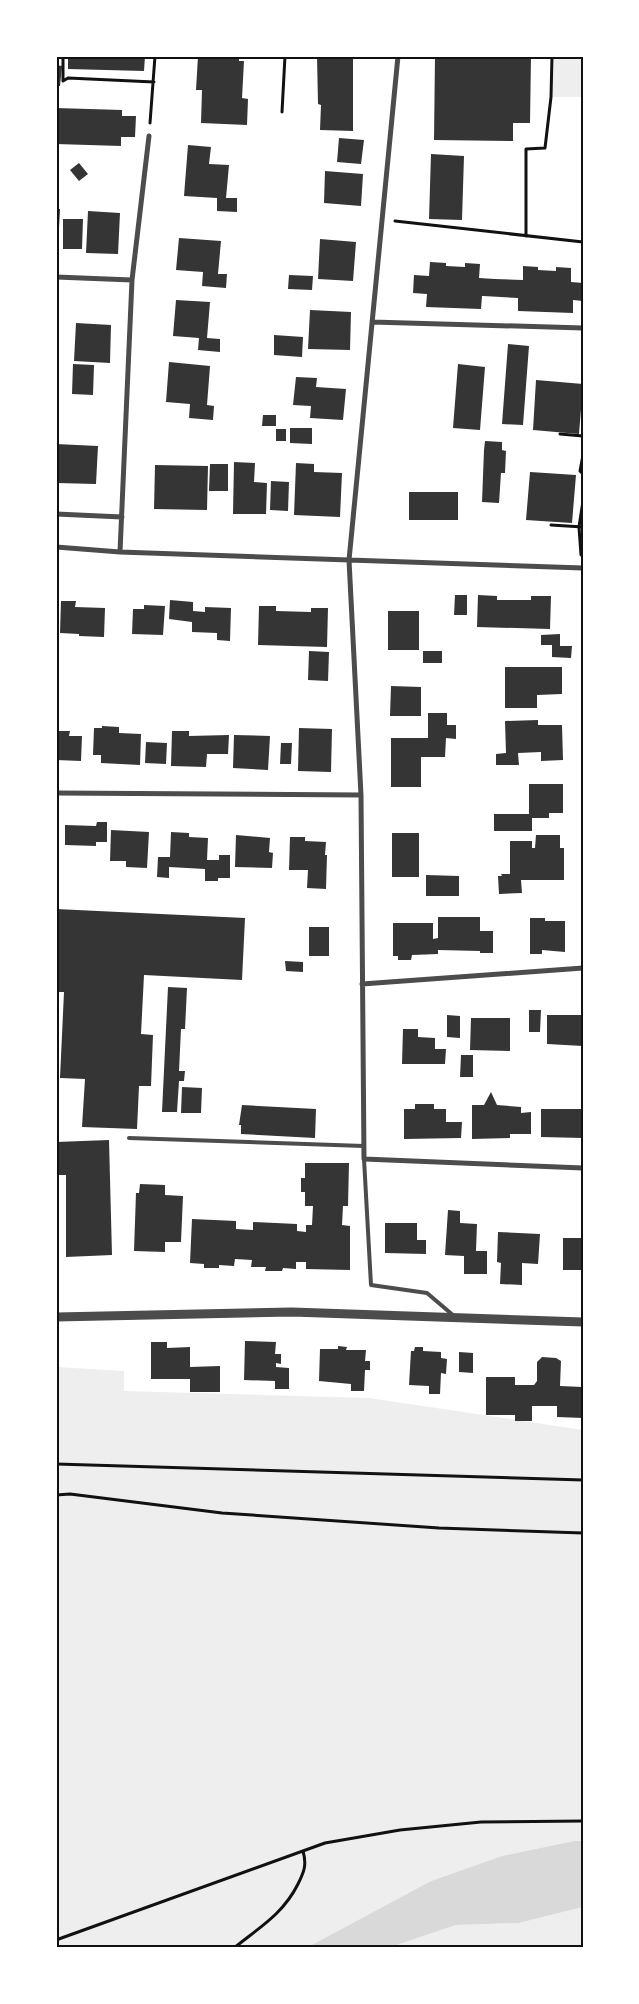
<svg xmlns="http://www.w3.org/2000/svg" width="639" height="2004" font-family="'Nunito Sans',sans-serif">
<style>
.green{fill:#eee}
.water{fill:#d9d9d9}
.building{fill:#353535}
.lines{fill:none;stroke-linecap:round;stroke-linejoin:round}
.path{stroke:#111;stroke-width:3}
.service{stroke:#4c4c4c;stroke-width:4}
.minor{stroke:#4c4c4c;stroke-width:5}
.tertiary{stroke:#4c4c4c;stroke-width:9}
.neatline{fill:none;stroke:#111;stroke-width:2}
</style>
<rect width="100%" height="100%" fill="#fff"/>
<path class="green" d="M552 56H583V97H551Z
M56 1367 124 1371V1391L369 1398 583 1430V1841H574L502 1856 431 1881 306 1948H56Z
M583 1907V1948H388L456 1925 519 1923Z"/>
<path class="water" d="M574 1841H583V1907L519 1923 456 1925 388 1948H306L431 1881 502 1856Z"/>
<path class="building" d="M68 56H145L144 71 68 69Z
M198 56H239V61H244L242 98 248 99 247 125 201 123 202 90H196Z
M317 56H353V131L320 130 321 105 318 104Z
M435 56H531L530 123H513V141L434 140Z
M56 65 62 66 60 86H56Z
M56 108 122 110V116H136L135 137H121V146L56 144Z
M339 138 364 140 361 164 337 162Z
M188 145 211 147 209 164 229 165 226 198H237V212L217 211V198L184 196Z
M431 154 464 156 462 220 429 219Z
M79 163 88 174 79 181 70 170Z
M325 171 363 174 361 206 324 203Z
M56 209H60L58 246H56Z
M88 211 120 213 118 254 86 253Z
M63 219H83L82 249H63Z
M179 238 221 241 218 274H227L226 288 202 286 203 272 176 270Z
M320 239 356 242 353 281 318 279Z
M430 262 446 263V266L465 267V263L480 264 479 278 495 279 523 280V266L538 267V270L556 271V267L571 268V282L583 283V301L573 300V313L518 311V298L483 296H482L481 309 426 307 427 294 413 293 414 275 429 276Z
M289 275 313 276 312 290 288 289Z
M176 300 210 302 207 338 220 339V352L198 350 199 338 173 336Z
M310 310 351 312 350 350 308 349Z
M76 323 111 325 110 363 74 361Z
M274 335 303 337 302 357 274 355Z
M508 344 529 346 523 425 502 424Z
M169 362 210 366 207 405 214 406 213 420 189 418 190 404 166 402Z
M73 364 94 365 93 395 72 394Z
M458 364 485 367 480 430 453 428Z
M296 377 317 378 316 387 346 389 343 420 310 418 311 406 293 405Z
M536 380 583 384 579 434 533 430Z
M263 415H276V426H262Z
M290 428H312V444L290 443Z
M276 429H286V441H276Z
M485 441 502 442V450L506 451 505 473H501L499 503 482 502 484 450Z
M56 444 98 446 96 484 56 483Z
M234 462 255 463 254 482 267 483 266 514H233Z
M296 463 314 464V472L342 473 340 517 294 515Z
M210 464H228V491H209Z
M155 465 208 466 207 510 154 509Z
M530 472 576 475 572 523 526 520Z
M271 481 289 482 288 511 270 510Z
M409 492H458V520H409Z
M455 595H467V615H454Z
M478 595 497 596V600H531V596H551L550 629 477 627Z
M170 600 193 602V611L205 612V607L231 608 230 641 217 640V633L192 632V622L169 619Z
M61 601H76L75 607 105 608 104 637 79 636V634L60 633Z
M144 605 165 606 163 635 132 634 133 609H144Z
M259 606H276V611L311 612V608H328L327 647 258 645Z
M388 611H419V650H388Z
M560 634V646H572L571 658 552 657V645H541V635Z
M309 651 329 652 328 681 308 680Z
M423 651H442V663H423Z
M505 667H562V694L537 695V708H505Z
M391 686 421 687V716H390Z
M428 713H447V725H456V739L446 738 445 757H421V787H391V738H428Z
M538 720V725H562L563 760 541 761V752L518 753 519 765H496V754L506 753 505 721Z
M102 726 119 727V733L141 734 140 765 101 763V755H93L94 728H102Z
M299 728 332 729 331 772 298 771Z
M56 731H70L69 736H82L81 761 56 760Z
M172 731H189V736L229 735 228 754H207L206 767 171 766Z
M234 735 270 736 268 770 233 768Z
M146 742 167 743 166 764 145 763Z
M281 743H292L291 764H280Z
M529 784H563V813H549V818H532V831H494V814H529Z
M97 822H107V842H96V846L65 845V825L96 826Z
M111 830 149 832 147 868 126 867V861H110Z
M171 832 189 833V837L208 838 207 860H219V855H230V878H218V881H205V869L169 867V878L157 877 158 857H170Z
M392 833H419V877H392Z
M236 835 270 838 269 852 273 853 272 868 235 867Z
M536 835H560V848H564V880H521L522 893 499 894 498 876H502L501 874H510V841H532V848H535Z
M290 837H305V841L326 842 325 855H327L326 889 307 888 308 870H289Z
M426 875 459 876V896H426Z
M56 909 245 918 242 980 144 975 141 1034 153 1035 151 1086H139L137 1129 82 1127 85 1079 60 1078 64 992H56Z
M438 917H480V931H493V953H480V951L438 950V954L412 955 411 960H398V956H393V923H433V939L438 938Z
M530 918H545V921H565V952L542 950V954H530Z
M309 927H329V956H309Z
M285 961 303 962V972L286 971Z
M168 987 187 988 185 1029H181L179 1071H185L184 1081H179L177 1112H162Z
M529 1010H541L540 1032H529Z
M447 1015 460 1016V1038L447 1037Z
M547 1015H583V1046L547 1044Z
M471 1018H510V1051L470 1050Z
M403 1029H418V1037L435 1038V1049H446L445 1064H402Z
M461 1055H473V1077H460Z
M182 1087 202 1088 201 1113H181Z
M491 1092 497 1105 521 1107V1113L531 1112V1134H510V1138L472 1139V1105H484Z
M415 1104H434V1109H446V1122H462L461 1138 404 1139V1109H415Z
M242 1105 316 1109 315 1138 241 1134V1125H239Z
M541 1109H583V1138L541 1137Z
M109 1140 112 1255 66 1257V1175H56V1142Z
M305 1163H349L348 1206H343L342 1225 350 1226V1270L306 1269V1262H296V1269L283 1268 282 1271H265L266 1267H251L252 1260 235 1259 234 1266 219 1265V1268H204V1264L190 1263 192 1219 236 1221V1229L253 1230V1222L297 1224V1231L306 1232V1225H312L313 1206H305V1192H301V1178H305Z
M140 1184 165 1185V1195L183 1196 181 1242H165V1252L134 1251 136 1193H139Z
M448 1210 460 1211V1223L477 1224 476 1251H487V1274H464V1256L445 1255Z
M385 1223H417V1240H426V1254L385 1253Z
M498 1232 540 1234 538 1264 522 1263V1285L500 1284 501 1263 497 1262Z
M563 1238H583V1270H563Z
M245 1341 276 1342 275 1354H281V1364L276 1363V1367L289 1368V1389H275V1381L244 1380Z
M151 1342H167V1348L190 1347V1367L220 1366V1392H190V1379H151Z
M338 1346 347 1347 346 1350H366L365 1361H370V1370H365L364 1391H351V1384L319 1381 320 1349H338Z
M415 1347H423V1351L441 1352V1358L447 1359 446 1374 441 1373 440 1394H429V1386L409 1385 411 1351H414Z
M459 1352 473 1353V1373L459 1372Z
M542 1357 556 1358 561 1361 560 1386 583 1387V1418L557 1417V1406H532V1421H515V1415H486V1377H515V1385H534L537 1381V1362Z"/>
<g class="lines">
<path class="path" d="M63 56V81L68 78 154 82
M282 112 285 56
M150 123 155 56
M395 221 583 242
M526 236V149L545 148 551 97 552 56
M560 434 583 436
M583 455 580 471 583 474
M551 525 583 527
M581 555 579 527 583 501
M56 1464 583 1480
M56 1495 70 1494 222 1513 439 1528 583 1533
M56 1940 325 1843 400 1830 481 1822 583 1821
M234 1948C260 1927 283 1914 298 1884 304 1872 307 1865 303 1851"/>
<path class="service" d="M129 1138 364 1146
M364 1159 371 1285 427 1293 454 1316"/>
<path class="minor" d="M398 56 349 560 361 795 364 1159 583 1168
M56 277 132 280
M372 322 583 328
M56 514 122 517
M56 547 120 552 583 568
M120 552 132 280 149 136
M56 793 361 795
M362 984 583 968"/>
<path class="tertiary" d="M56 1317 292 1312 583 1322"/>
</g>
<rect width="639" height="2004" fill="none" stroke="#ffffff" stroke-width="115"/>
<rect x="58" y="58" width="524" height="1888" class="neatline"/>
</svg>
